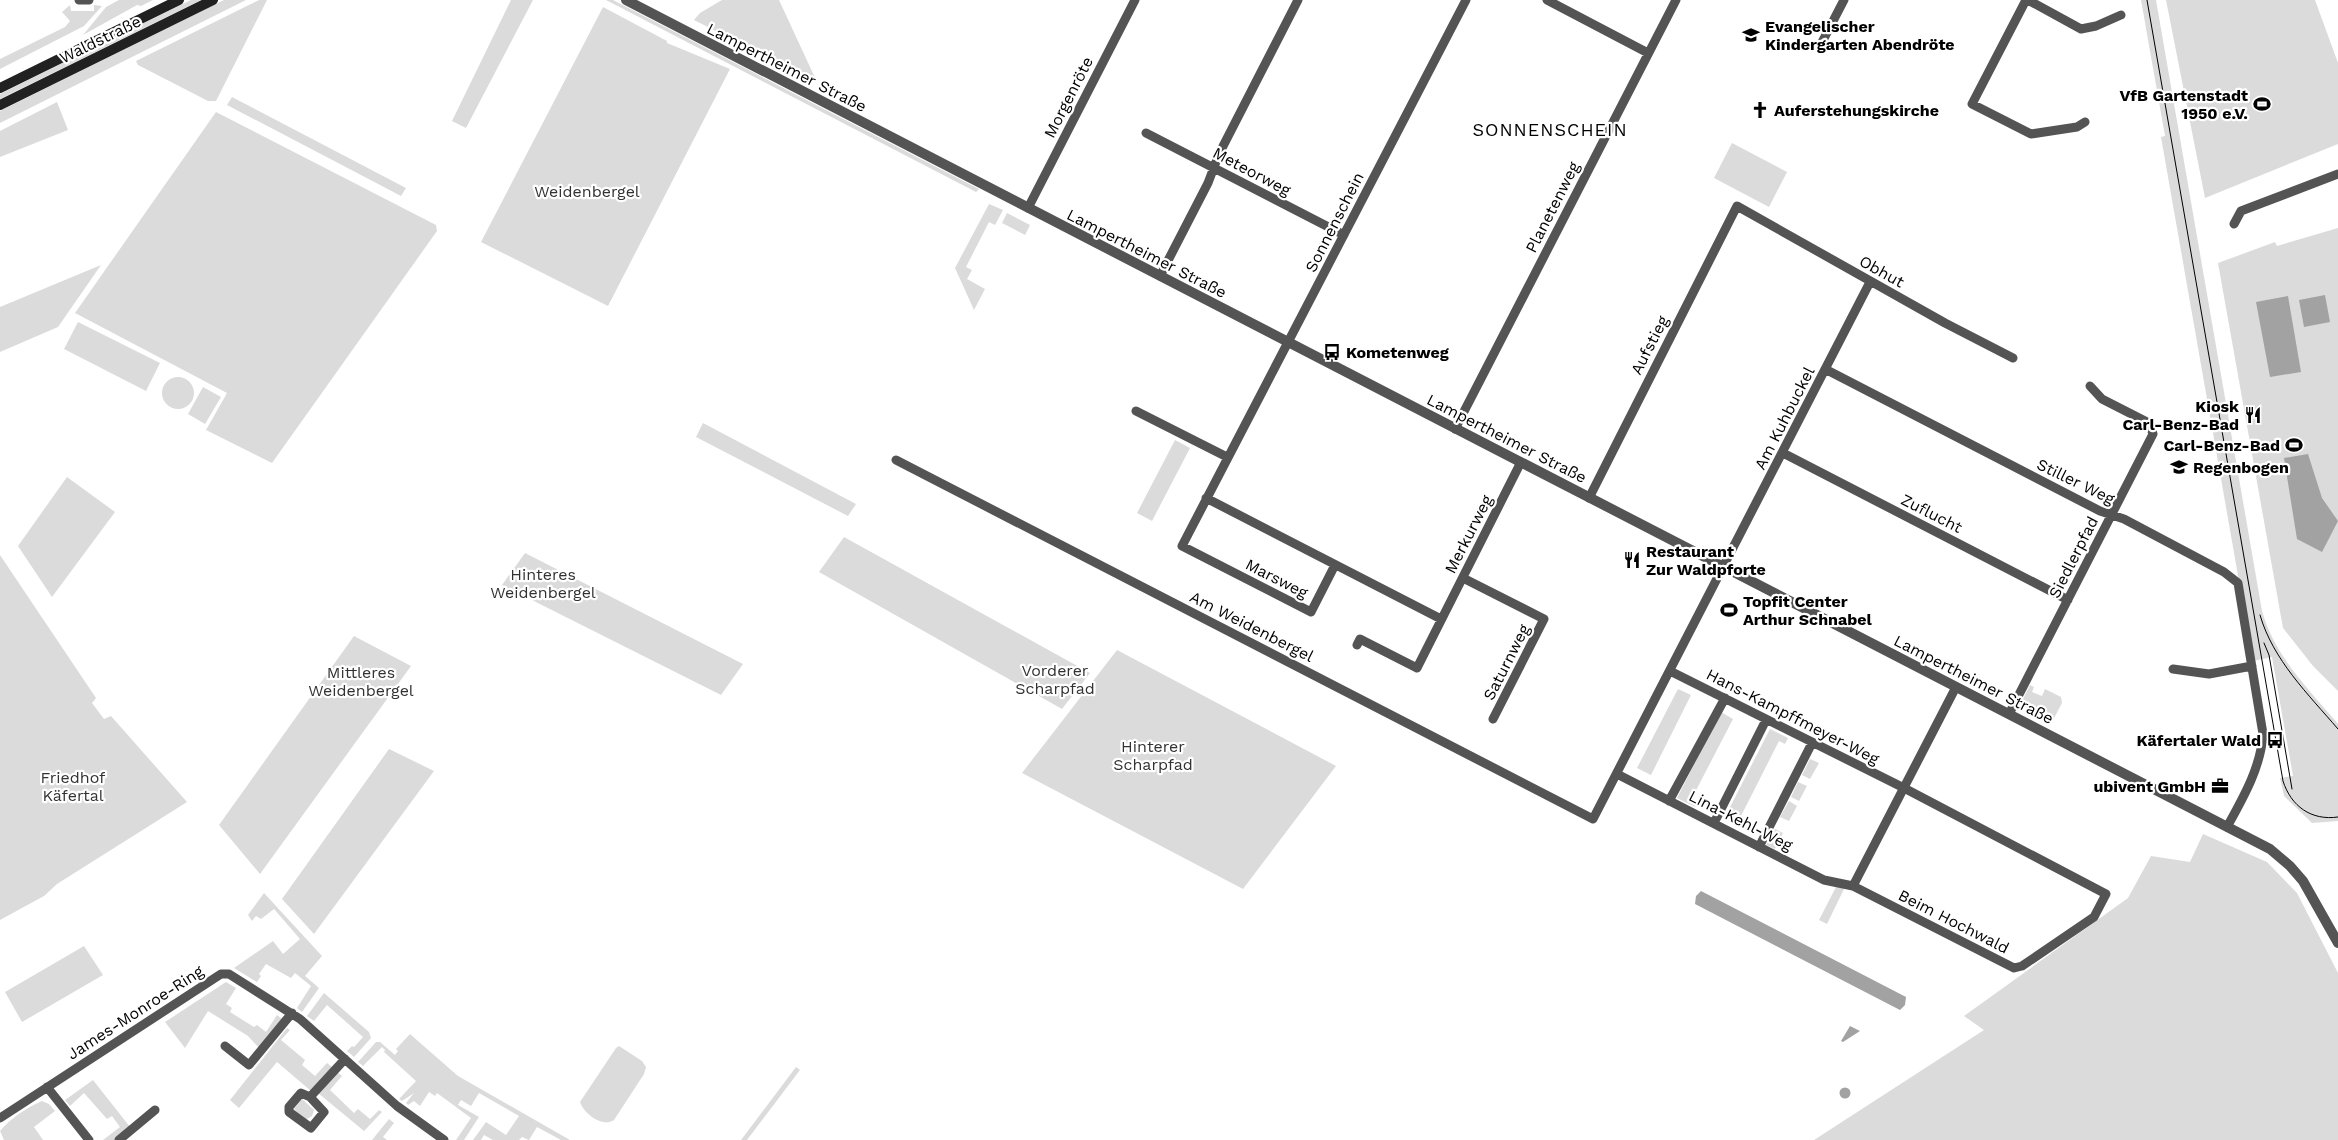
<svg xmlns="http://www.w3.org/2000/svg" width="2338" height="1140" font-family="'Work Sans',sans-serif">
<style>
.green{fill:#dbdbdb}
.water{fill:#a2a2a2}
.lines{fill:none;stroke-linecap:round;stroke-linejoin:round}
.minor{stroke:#545454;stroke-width:9}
.tertiary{stroke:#545454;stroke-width:10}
.secondary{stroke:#212121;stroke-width:10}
.tram{stroke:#000;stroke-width:1}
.labels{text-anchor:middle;stroke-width:4.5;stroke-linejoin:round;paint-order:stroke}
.poi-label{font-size:16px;font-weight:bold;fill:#000;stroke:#fff;text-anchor:start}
.street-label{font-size:16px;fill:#000;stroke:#fff}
.park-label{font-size:16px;fill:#323232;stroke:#fff}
.neighbourhood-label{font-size:18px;letter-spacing:1px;fill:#000;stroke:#fff}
</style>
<rect width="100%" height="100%" fill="#fff"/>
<path class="green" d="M119 0H153L141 6 137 5 83 35 106 7Z
M191 0H201L0 99V94Z
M224 0H246L0 123V111Z
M259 0H267L216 101H208L138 65 136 61Z
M511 0H533L466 128 452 121Z
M606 0H613L979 189 976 192Z
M722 0H779L817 82 694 20 700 13Z
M2141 0H2156L2262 611C2275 657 2308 688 2338 724V821L2312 823 2284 796 2280 778 2293 776 2272 657 2253 661 2161 137 2165 136Z
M2166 0H2315L2338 63V144L2205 198Z
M70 5 71 11H94V5L102 6 84 26 0 69V59L65 27 70 21 62 12Z
M603 7 667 41V43L730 69 608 306 481 242Z
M232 97 406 188 401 196 227 105Z
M57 102 68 130 0 157V131Z
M216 112 436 225 437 231 272 463 206 430 227 393 75 313Z
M1732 143 1787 172 1769 207 1714 178Z
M989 204 1003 210 995 225 989 222 966 267 972 270 967 279 985 289 974 310 955 268Z
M1007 213 1030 225 1025 235 1002 223Z
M2338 228V691L2313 666 2283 628 2218 263 2275 242 2277 246Z
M101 265 58 327 0 352V307Z
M78 322 160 363 146 391 64 349Z
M162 393a16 16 0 1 1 32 0a16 16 0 1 1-32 0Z
M203 387 221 397 205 424 188 414Z
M703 423 856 504 848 516 696 437Z
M1175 440 1190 448 1152 521 1137 513Z
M67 477 115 512 52 597 18 546Z
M844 537 1090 673 1062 709 819 572Z
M525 553 743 664 721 695 502 585Z
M0 555 96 698 92 703 104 719 111 716 187 802 57 884 44 896 0 920Z
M354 636 411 666 260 874 219 825Z
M1117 650 1336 766 1243 889 1022 773Z
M2030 685 2034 687 2032 692 2042 696 2045 689 2061 697 2062 703 2052 722 2020 705Z
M1678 689 1691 695 1651 775 1637 768Z
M1721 712 1733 719 1691 800 1697 803 1695 807 1677 798Z
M1770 729 1788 738 1785 744 1779 741 1741 816 1746 819 1744 824 1726 815Z
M389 749 434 771 314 934 282 899Z
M1810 759 1819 763 1810 779 1802 775Z
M1798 782 1807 786 1799 801 1791 797Z
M1789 801 1797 806 1789 821 1780 817Z
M1775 829 1783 833 1775 849 1766 845Z
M2203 834 2267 862 2297 893 2338 973V1140H1814L1984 1030 1964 1016 2128 898 2151 856 2190 862Z
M1840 886 1844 889 1827 924 1819 920 1836 887Z
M264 893 322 956 305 976 319 988 302 1012 297 1008 311 986 295 973 291 978 266 964 259 974 261 976 257 982 234 968 273 941 283 954 300 939 274 909 261 919 256 916 252 921 248 915Z
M84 946 103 975 22 1022 5 992Z
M226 982 236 988 226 1004 232 1008 230 1012 254 1027 257 1025 266 1032 277 1015 282 1019 259 1048 248 1036 208 1011 185 1048 165 1022Z
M324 993 369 1032 371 1038 354 1057 347 1051 352 1046 354 1047 363 1037 327 1005 314 1021 307 1016Z
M287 1028 290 1030 281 1040 305 1060 302 1065 315 1076 327 1063 332 1067 311 1091 277 1062 239 1108 230 1100Z
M410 1034 458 1076 570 1140H561L537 1127 529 1140 522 1137 519 1140H493L484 1135 481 1140H473L486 1122 506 1135 519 1116 479 1093 471 1106 461 1100 458 1105 479 1117 464 1140H456L471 1118 437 1093 435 1096 429 1092 420 1106 414 1101 408 1105 406 1103 414 1093 402 1101 399 1099 416 1081 384 1052 385 1050 382 1047 363 1066 358 1062 376 1042H380L395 1055 398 1051 396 1049Z
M619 1046 642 1061 646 1067 644 1074 614 1120C603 1128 584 1114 580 1102L616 1048Z
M796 1067 800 1070 747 1140H741Z
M337 1072 342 1076 330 1090 354 1113 358 1109 370 1119 379 1110 382 1112 364 1131 318 1093Z
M93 1080 130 1127 115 1140H103L120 1127 112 1116 107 1119 84 1093 70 1106 65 1100Z
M302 1099 314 1110 312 1116 307 1119 302 1118 294 1109Z
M42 1101 49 1104 55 1111 34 1127 43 1140H4L0 1131C11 1118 26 1108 42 1101Z
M389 1119 394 1123 383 1137 387 1140H372Z"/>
<path class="water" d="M2325 295 2330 322 2304 327 2299 300Z
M2288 296 2301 372 2270 377 2256 302Z
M2308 454 2322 498 2338 521 2322 552 2297 539 2284 458Z
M1701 891 1906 997 1905 1005 1900 1010 1695 904 1696 896Z
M1850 1026 1860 1031 1843 1042 1841 1041Z
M1839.5 1093a5.5 5.5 0 1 1 11 0a5.5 5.5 0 1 1-11 0Z"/>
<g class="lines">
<path class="minor" d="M79 0H89
M1547 0 1648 53
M2026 0 1972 104 2031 134 2077 127 2085 122
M2028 0 2081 29 2096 26 2121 15
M1819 48 1844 0
M1146 133 1344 235
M1028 208 1135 0
M2234 224 2241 211 2338 174
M1160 276 1208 183 1219 154 1298 0
M1825 369 2100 511 2124 519 2224 572 2238 583 2263 734C2261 767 2243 798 2227 827
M1136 411 1227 457
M1455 429 1676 0
M1783 453 2068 600
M896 460 1593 819 1870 282
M1206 498 1441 619
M1589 498 1737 206 1945 323 2013 358
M1335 565 1311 612 1182 546 1466 0
M1463 578 1544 619 1493 719
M1357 645 1360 639 1417 668 1521 462
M2173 669 2209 674 2252 666
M2009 714 2153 434 2149 423 2102 399 2090 386
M1617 774 1824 880 1853 886 2014 968 2022 966 2094 917 2106 894 1904 788 1670 671
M1669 801 1725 698
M1714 823 1766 720
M1759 847 1812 743
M1853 886 1956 687
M225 1046 249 1065 292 1013
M47 1087 89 1140
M301 1093 310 1097 324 1112 311 1128 289 1112V1107Z
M310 1097 345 1059
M0 1118 221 974H229L300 1019 397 1106 444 1140
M119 1140 155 1110"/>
<path class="tertiary" d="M626 0 2270 849 2290 866 2303 881 2338 943"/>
<path class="secondary" d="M0 88 179 0
M0 105 213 0"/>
<path class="tram" d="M2147 0 2283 781C2291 806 2311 821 2338 817
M2260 615C2273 660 2308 694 2338 729
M2264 643 2269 655 2292 789"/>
</g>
<defs>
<g id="school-bare" transform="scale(1.35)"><path d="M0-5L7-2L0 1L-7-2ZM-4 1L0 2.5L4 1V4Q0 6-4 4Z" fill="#000" stroke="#fff" stroke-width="2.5" paint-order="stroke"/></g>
<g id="stadium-bare" transform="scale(1.35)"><path d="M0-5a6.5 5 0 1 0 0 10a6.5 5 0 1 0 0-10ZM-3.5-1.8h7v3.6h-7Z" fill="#000" stroke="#fff" stroke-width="2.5" paint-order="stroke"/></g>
<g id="church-bare" transform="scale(1.35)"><path d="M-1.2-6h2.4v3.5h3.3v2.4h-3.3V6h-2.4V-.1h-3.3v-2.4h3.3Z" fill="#000" stroke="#fff" stroke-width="2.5" paint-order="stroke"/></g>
<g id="bus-bare" transform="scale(1.35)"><path d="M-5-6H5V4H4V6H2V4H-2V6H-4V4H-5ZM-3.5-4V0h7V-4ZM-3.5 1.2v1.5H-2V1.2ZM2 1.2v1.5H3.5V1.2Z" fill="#000" stroke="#fff" stroke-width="2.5" paint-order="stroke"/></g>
<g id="restaurant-bare" transform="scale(1.35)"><path d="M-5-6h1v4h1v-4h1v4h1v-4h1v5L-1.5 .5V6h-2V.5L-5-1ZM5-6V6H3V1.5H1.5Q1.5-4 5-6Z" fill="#000" stroke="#fff" stroke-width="2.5" paint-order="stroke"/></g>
<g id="office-bare" transform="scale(1.35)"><path d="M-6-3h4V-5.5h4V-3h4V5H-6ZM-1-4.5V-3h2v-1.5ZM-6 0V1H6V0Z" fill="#000" stroke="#fff" stroke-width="2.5" paint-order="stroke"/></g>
</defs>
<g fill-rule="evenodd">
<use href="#school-bare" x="1751" y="35"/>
<use href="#stadium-bare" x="2262" y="104"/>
<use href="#church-bare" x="1760" y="110"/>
<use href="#bus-bare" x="1332" y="352"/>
<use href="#restaurant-bare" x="2253" y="415"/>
<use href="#stadium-bare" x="2294" y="445"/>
<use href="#school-bare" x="2179" y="467"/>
<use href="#restaurant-bare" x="1632" y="560"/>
<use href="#stadium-bare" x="1729" y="610"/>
<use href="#bus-bare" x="2275" y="740"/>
<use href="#office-bare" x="2220" y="786"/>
</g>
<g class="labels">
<g class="poi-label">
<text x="1765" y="32">Evangelischer<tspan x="1765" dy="18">Kindergarten Abendröte</tspan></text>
<text x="2248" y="101" text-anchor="end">VfB Gartenstadt<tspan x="2248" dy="18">1950 e.V.</tspan></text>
<text x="1774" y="116">Auferstehungskirche</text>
<text x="1346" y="358">Kometenweg</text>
<text x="2239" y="412" text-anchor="end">Kiosk<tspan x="2239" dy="18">Carl-Benz-Bad</tspan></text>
<text x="2280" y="451" text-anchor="end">Carl-Benz-Bad</text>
<text x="2193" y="473">Regenbogen</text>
<text x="1646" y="557">Restaurant<tspan x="1646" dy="18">Zur Waldpforte</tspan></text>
<text x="1743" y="607">Topfit Center<tspan x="1743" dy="18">Arthur Schnabel</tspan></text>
<text x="2261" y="746" text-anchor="end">Käfertaler Wald</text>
<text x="2206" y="792" text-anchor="end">ubivent GmbH</text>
</g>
<g class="street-label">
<text transform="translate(100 39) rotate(-26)" y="6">Waldstraße</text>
<text transform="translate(787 67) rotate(27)" y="6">Lampertheimer Straße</text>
<text transform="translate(1068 97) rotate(-63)" y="6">Morgenröte</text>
<text transform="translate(1252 171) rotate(28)" y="6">Meteorweg</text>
<text transform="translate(1552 207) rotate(-63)" y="6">Planetenweg</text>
<text transform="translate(1334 222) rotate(-63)" y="6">Sonnenschein</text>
<text transform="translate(1147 253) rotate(27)" y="6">Lampertheimer Straße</text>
<text transform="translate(1882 271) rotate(29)" y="6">Obhut</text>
<text transform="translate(1649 345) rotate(-63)" y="6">Aufstieg</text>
<text transform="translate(1784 418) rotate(-63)" y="6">Am Kuhbuckel</text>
<text transform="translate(1507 438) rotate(27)" y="6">Lampertheimer Straße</text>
<text transform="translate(2076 481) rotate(26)" y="6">Stiller Weg</text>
<text transform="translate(1932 513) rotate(27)" y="6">Zuflucht</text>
<text transform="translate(1468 534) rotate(-63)" y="6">Merkurweg</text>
<text transform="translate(2073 557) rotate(-63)" y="6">Siedlerpfad</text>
<text transform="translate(1277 578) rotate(27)" y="6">Marsweg</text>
<text transform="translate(1252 626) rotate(27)" y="6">Am Weidenbergel</text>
<text transform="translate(1506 662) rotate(-63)" y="6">Saturnweg</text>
<text transform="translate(1974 679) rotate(27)" y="6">Lampertheimer Straße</text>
<text transform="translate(1793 716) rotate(27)" y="6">Hans-Kampffmeyer-Weg</text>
<text transform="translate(1741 820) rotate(27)" y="6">Lina-Kehl-Weg</text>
<text transform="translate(1954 921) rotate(27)" y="6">Beim Hochwald</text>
<text transform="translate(135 1012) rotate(-33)" y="6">James-Monroe-Ring</text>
</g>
<g class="park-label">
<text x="587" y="197">Weidenbergel</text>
<text x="543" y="580">Hinteres<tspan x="543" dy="18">Weidenbergel</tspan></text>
<text x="1055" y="676">Vorderer<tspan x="1055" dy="18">Scharpfad</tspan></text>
<text x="361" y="678">Mittleres<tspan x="361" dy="18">Weidenbergel</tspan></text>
<text x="1153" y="752">Hinterer<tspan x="1153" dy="18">Scharpfad</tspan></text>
<text x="73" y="783">Friedhof<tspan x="73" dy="18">Käfertal</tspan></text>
</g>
<g class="neighbourhood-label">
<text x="1550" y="136">SONNENSCHEIN</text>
</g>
</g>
</svg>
